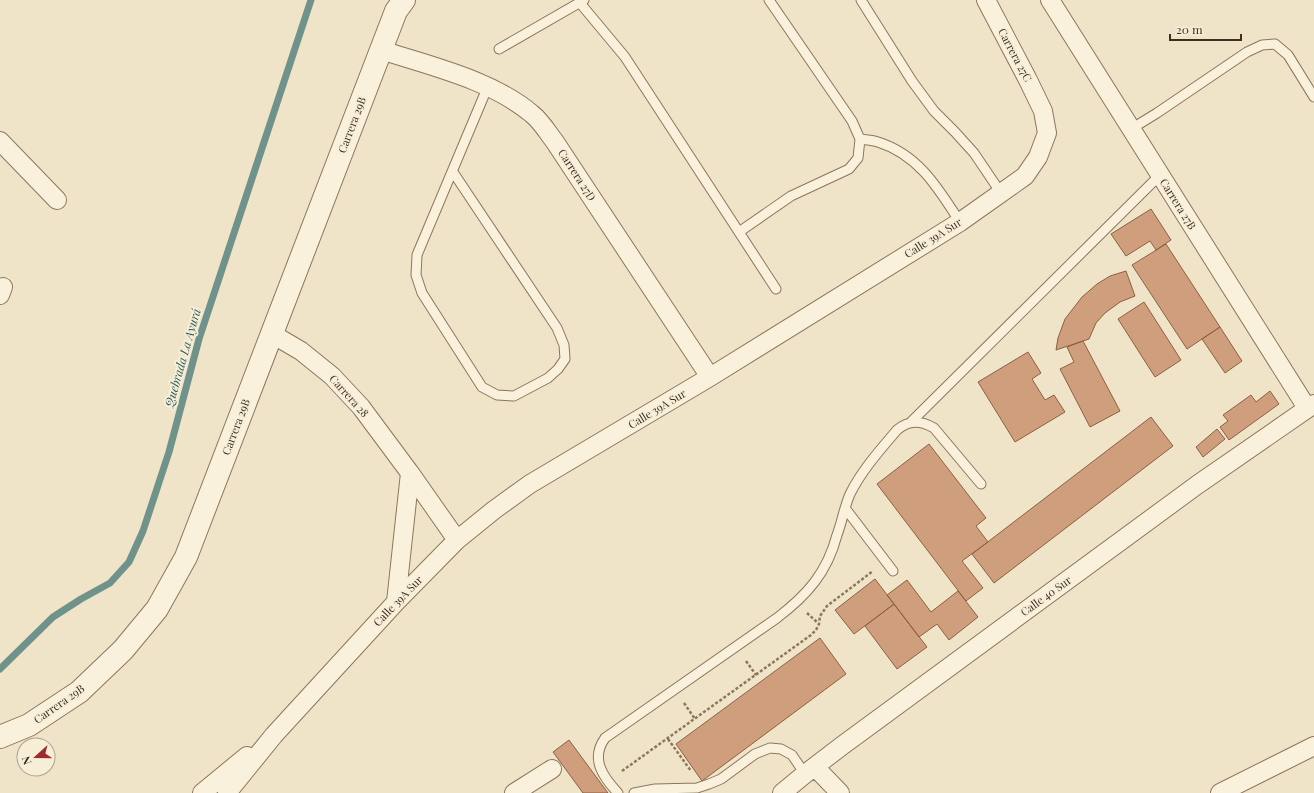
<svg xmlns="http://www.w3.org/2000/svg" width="1314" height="793" font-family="'Playfair Display',serif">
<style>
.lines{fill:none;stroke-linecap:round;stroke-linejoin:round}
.stream{stroke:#6f938a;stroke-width:7}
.building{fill:#cf9f7d;stroke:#8d5f41}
.service-casing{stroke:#8d765c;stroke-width:11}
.minor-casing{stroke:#8d765c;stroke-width:20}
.tertiary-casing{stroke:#8d765c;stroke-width:24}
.path{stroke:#8d765c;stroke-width:2.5;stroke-dasharray:3 2;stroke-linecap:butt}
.service{stroke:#faf1dc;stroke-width:9}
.minor{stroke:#faf1dc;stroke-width:18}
.tertiary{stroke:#faf1dc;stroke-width:22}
.labels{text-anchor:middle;stroke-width:4;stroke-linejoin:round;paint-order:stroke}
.street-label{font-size:11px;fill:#3d2e20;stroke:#f7eed8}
.water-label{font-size:12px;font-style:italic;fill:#2f5d5a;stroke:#f7eed8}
</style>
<rect width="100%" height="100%" fill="#f0e4c8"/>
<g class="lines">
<path class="stream" d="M0 669 53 617 81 599 110 583 129 562 143 531 169 452 199 339 311 0"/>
</g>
<path class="building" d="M1151 209 1171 240 1156 250 1150 241 1126 256 1111 234Z
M1166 244 1220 327 1187 349 1132 265Z
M1126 271 1135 296 1120 302 1105 313 1096 323 1089 339 1056 350 1058 338 1065 319 1082 297 1097 284 1110 276Z
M1144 302 1181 360 1155 377 1118 319Z
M1220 327 1242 361 1225 373 1202 339Z
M1083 341 1120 411 1090 427 1060 369 1074 362 1067 347Z
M1028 352 1041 373 1032 379 1045 400 1054 395 1065 412 1015 442 978 382Z
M1270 391 1279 404 1229 440 1220 427 1228 421 1223 415 1251 395 1256 402Z
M1151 417 1173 446 994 583 972 554Z
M1217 429 1225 439 1203 457 1196 447Z
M929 444 986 518 976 526 988 542 962 561 983 588 966 601 877 484Z
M875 579 894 604 854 634 835 610Z
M907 580 931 612 958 591 978 617 949 640 937 624 919 637 887 595Z
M894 604 927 647 897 669 865 626Z
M820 638 846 674 702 781 676 744Z
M569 740 608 793H583L553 752Z"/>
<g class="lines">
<g class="service-casing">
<path id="service" d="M861 0 912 81 934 111 955 132 974 153 1001 193
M580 3 625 57 776 289
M499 49 584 0
M1131 129 1157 113 1247 52 1262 45 1275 44 1288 55 1314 97
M860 139C866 140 872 140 878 142 919 155 938 188 960 222
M453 172 557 328 564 345 565 359 558 369 548 378 514 396 497 395 482 387 422 293 416 275 417 255 488 86
M739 232 791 196 849 169 858 158 860 139 852 121 769 0
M911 422 1160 175
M845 508 893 571
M618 793C603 777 590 759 605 738L777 618C807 595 827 573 837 535 842 522 844 508 850 494 862 470 880 450 897 430 909 420 920 420 934 428L981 484
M634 793 655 789 697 788 709 784 721 779 755 754 770 748 781 749 792 755 805 774"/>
</g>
<g class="minor-casing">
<path id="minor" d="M1050 0 1307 408
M381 50C430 66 492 80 532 114 541 121 548 133 555 142L710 377
M0 141 57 200
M0 295 3 287
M272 334 301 351 332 376 361 407 410 473 457 540
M396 602 410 473
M815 767 840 793
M202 793 247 756
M227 793 274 735 396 602 457 540 494 510 530 484 710 377 960 222 1025 176 1038 157 1047 133 1043 111 1028 80 986 0
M514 793 552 769
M782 793 805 774 843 745 1197 485 1314 404
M1220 793 1314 746"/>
</g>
<g class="tertiary-casing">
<path id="tertiary" d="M0 737 29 725 79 692 123 650 157 609 186 557 396 11 404 0"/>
</g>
<path class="path" d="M807 613 818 623
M746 661 756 675
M684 703 695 719
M668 739 691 771
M622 771 811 635 816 630 819 624 820 616 827 606 873 571"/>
<use href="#service" class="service"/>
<use href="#minor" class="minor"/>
<use href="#tertiary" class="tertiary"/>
</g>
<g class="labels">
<g class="street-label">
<text transform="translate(1015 55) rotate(62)" y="4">Carrera 27C</text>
<text transform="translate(352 125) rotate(-69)" y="4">Carrera 29B</text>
<text transform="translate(577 175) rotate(57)" y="4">Carrera 27D</text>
<text transform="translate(1178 204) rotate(58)" y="4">Carrera 27B</text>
<text transform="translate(933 238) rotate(-32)" y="4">Calle 39A Sur</text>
<text transform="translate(349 396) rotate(48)" y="4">Carrera 28</text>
<text transform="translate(657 409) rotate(-31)" y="4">Calle 39A Sur</text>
<text transform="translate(236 427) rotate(-69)" y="4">Carrera 29B</text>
<text transform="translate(1046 596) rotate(-36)" y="4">Calle 40 Sur</text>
<text transform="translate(398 601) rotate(-46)" y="4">Calle 39A Sur</text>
<text transform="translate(59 704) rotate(-35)" y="4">Carrera 29B</text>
</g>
<g class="water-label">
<text transform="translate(183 358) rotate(-74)" y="4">Quebrada La Ayurá</text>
</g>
</g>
<g transform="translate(36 757) rotate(249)"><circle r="19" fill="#f7eed8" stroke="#ada18e"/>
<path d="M0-3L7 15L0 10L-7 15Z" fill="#9e2a2b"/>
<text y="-6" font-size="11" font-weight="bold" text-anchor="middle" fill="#3d2e20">N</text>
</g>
<path d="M1170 34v6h71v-6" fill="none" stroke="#3d2e20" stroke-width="2"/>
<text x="1176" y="34" font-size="12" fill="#3d2e20" stroke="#f7eed8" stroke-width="3" paint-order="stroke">20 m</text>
</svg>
